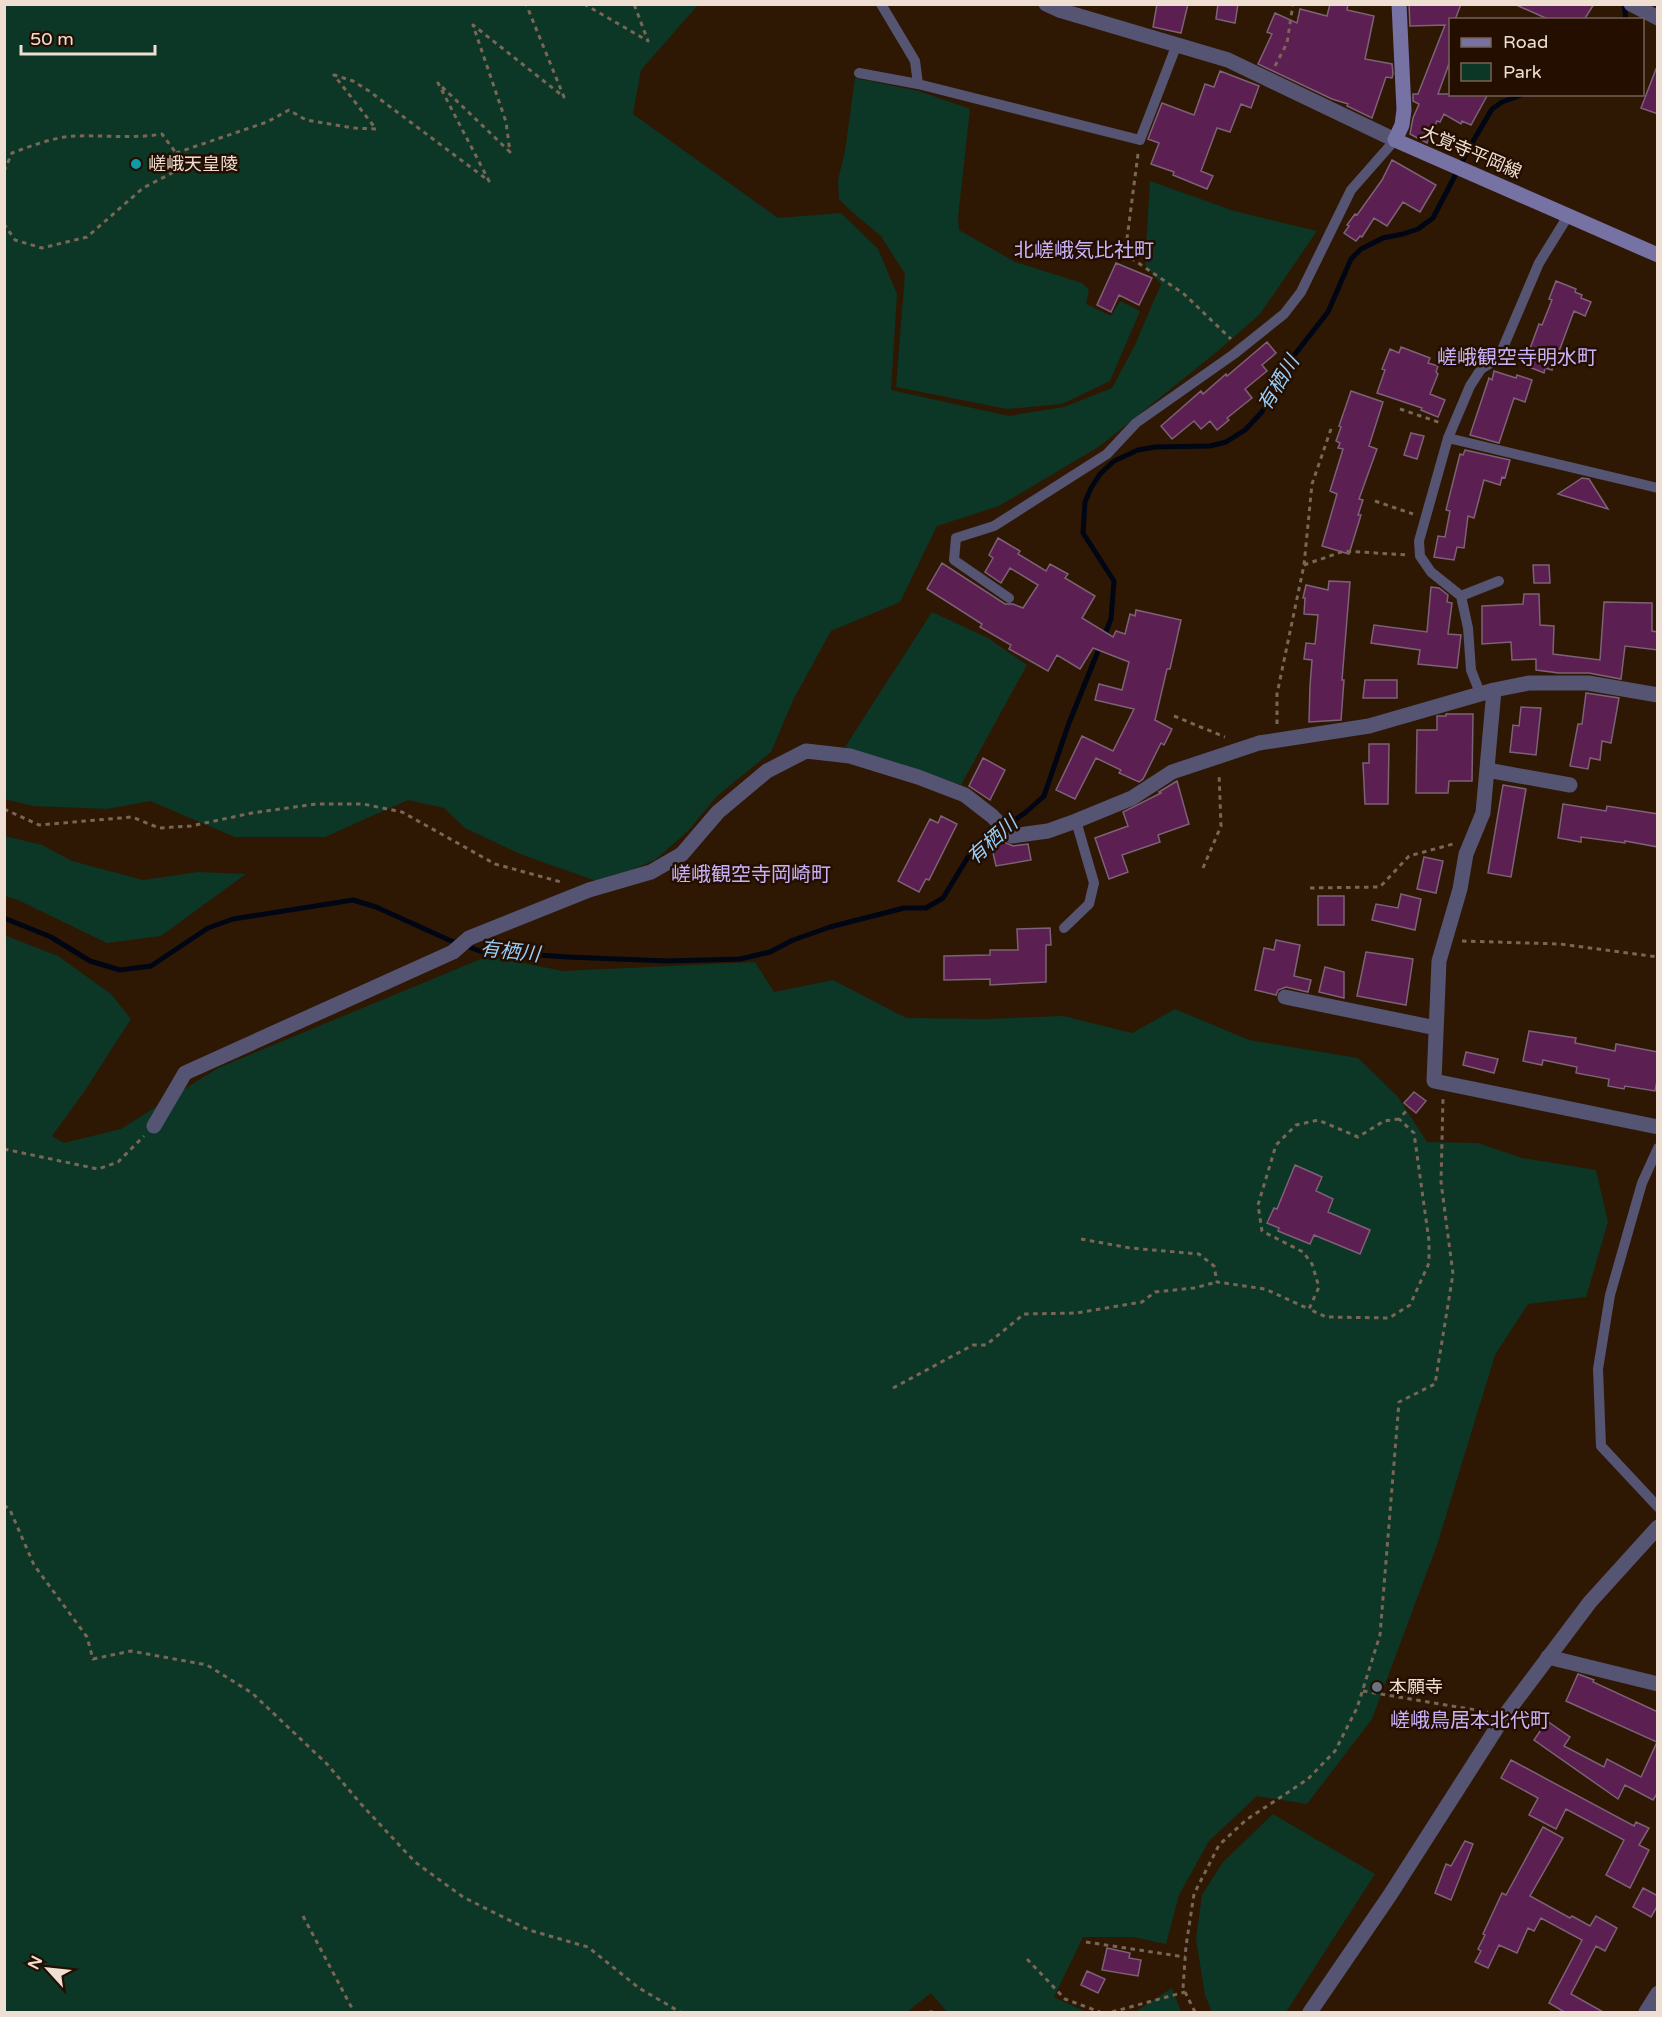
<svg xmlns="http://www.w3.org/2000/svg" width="1662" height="2017" font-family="'Varela Round','Noto Sans JP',sans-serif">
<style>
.green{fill:#0c3625}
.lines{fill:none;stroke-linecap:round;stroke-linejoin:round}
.stream{stroke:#000614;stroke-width:5}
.building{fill:#5b1f51;stroke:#7d6177;stroke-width:1.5}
.path{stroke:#7a6656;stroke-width:3;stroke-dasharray:4.5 4.5;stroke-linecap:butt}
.service{stroke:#565473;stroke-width:10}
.minor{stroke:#565473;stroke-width:15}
.tertiary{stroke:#565473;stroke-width:15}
.secondary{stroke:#7672a3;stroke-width:15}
.culture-dot{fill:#0f9aa8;stroke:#240e00;stroke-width:2}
.worship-dot{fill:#6b7280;stroke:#240e00;stroke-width:2}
.labels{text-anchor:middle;stroke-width:5;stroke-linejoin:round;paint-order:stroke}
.street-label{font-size:18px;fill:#efdfd3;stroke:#240e00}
.poi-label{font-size:18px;fill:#efdfd3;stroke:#240e00;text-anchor:start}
.neighbourhood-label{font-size:20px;fill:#c8b3f9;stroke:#240e00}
.water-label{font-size:20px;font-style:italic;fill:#96cef9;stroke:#240e00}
</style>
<rect width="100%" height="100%" fill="#2e1804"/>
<path class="green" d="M4 5H698L641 70 633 114 778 218 841 213 878 249 897 294 891 390 1009 416 1064 407 1112 388 1135 345 1161 284 1145 265 1150 181 1234 211 1317 231 1260 314 1219 350 1100 446 999 506 937 526 900 602 831 631 794 698 771 752 717 796 688 831 655 860 602 883 520 854 465 828 444 808 408 800 325 837H235L150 801 107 809 33 806 4 799Z
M855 78 919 91 970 109 958 218 959 230 1015 262 1082 283 1089 290 1086 304 1111 316 1120 301 1140 311 1110 381 1062 404 1007 409 896 387 905 274 881 236 851 211 839 199 838 180 845 151Z
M932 612 988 638 1027 665 961 785 845 747Z
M5 836 42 845 72 861 143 880 198 872 246 874 161 936 107 943 18 900 5 896Z
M4 935 58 956 111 994 131 1019 86 1089 52 1136 64 1143 121 1129 218 1068 488 956 563 971 755 962 774 992 833 980 906 1018 986 1019 1063 1016 1132 1033 1175 1009 1249 1040 1358 1058 1398 1097 1427 1142 1478 1143 1522 1158 1596 1170 1608 1222 1586 1297 1528 1304 1495 1355 1437 1545 1372 1719 1307 1804 1257 1796 1209 1841 1179 1895 1166 1944 1133 1937H1083L1054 1997 1086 2012H947L931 1993 907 2012H5Z
M1273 1814 1375 1874 1286 2012H1212L1205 1995 1196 1939 1202 1895 1223 1862Z
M1172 1988 1181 2012H1135Z"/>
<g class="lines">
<path class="stream" d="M1624 4 1626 20
M4 918 51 937 90 961 120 970 151 966 208 928 233 919 353 900 376 907 449 940 480 951 568 957 667 961 740 959 770 952 793 940 830 927 904 908H926L943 898 968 857 986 841 1026 812 1044 796 1069 723 1111 619 1114 581 1083 533 1085 502 1091 488 1100 474 1114 461 1138 450 1155 447 1210 446 1226 442 1245 430 1261 413 1280 384 1292 358 1328 312 1351 259 1361 249 1383 238 1403 234 1418 229 1433 218 1472 143 1492 109 1502 102 1524 94"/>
</g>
<path class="building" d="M1157 4H1188L1181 33 1153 27Z
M1218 4H1238L1235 23 1216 19Z
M1330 4H1348L1347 10 1374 16 1365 59 1392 64 1393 74 1392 78 1386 77 1372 118 1347 106 1348 104 1332 99 1258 64 1272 34 1267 32 1275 13 1297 23 1300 9 1327 16Z
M1409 4H1461L1455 20H1450V61L1438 94H1488L1471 125 1462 121 1461 124 1444 114 1440 122 1437 121 1427 143 1410 134 1413 118 1419 104 1413 101V94H1418L1445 25 1410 26Z
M1514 4H1594L1584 20H1550Z
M1656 69H1658V114L1641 108Z
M1220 71 1259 86 1251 108 1241 104 1230 132 1217 128 1201 171 1213 176 1207 189 1173 175 1174 172 1151 164 1159 143 1148 139 1162 103 1194 115 1205 84 1214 87Z
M1392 160 1436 185 1420 212 1403 202 1387 226 1374 218 1362 237 1360 236 1356 241 1344 233 1349 226 1347 225 1355 214 1357 215 1382 180Z
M1116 263 1152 278 1139 305 1119 295 1111 312 1097 305Z
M1556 281 1576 289 1575 292 1582 295 1581 298 1591 302 1585 316 1574 311 1552 370 1545 368 1544 373 1524 365 1539 324 1542 325 1552 300 1549 299Z
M1267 342 1276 353 1262 365 1267 371 1245 389 1252 398 1227 418 1229 420 1217 430 1210 421 1201 429 1194 421 1172 439 1161 426 1201 391 1203 394 1226 374 1227 376Z
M1401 347 1430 358 1428 363 1438 366 1436 372 1438 374 1430 394 1445 400 1438 417 1421 410 1422 408 1377 393 1385 370 1382 369 1390 349 1399 353Z
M1494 371 1516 378 1517 375 1532 380 1525 402 1514 398 1499 443 1470 435 1489 378 1492 380Z
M1351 391 1383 402 1369 446 1377 449 1359 499 1363 500 1358 515H1361L1349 554 1322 546 1337 494 1330 491 1343 449 1338 448 1340 443 1336 441 1341 427 1339 426Z
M1411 433 1424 436 1417 459 1404 455Z
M1465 450 1510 460 1505 478 1502 477 1500 485 1484 480 1474 518 1468 516 1464 548 1457 547 1454 560 1434 557 1438 536 1445 537 1450 511 1446 510 1460 454 1463 455Z
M1582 478 1589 479 1608 509 1558 494Z
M998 538 1020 551 1018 554 1046 571 1050 564 1068 574 1065 578 1095 596 1082 618 1113 637 1116 631 1125 634 1130 614 1135 616 1136 610 1181 620 1170 669H1167L1155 720 1172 729 1164 745 1161 743 1143 779 1139 782 1119 773 1121 770 1096 758 1075 799 1056 790 1082 736 1113 751 1134 709 1095 700 1099 684 1122 690 1129 662 1093 648 1080 669 1057 655 1048 671 1009 649 1011 645 980 627 982 624 927 589 942 563 1005 604H1013L1023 608 1038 585 1010 568 1001 583 985 572 993 558 989 555Z
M1533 565H1549L1550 583H1534Z
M1329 581 1350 582 1342 680H1344L1341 720 1309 722 1310 686 1312 660 1304 659 1306 643 1315 644 1318 615 1304 614 1305 598H1303L1306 585 1328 590Z
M1431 587 1439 588 1448 595 1447 602 1452 603 1448 634 1461 635 1457 668 1418 664 1420 650 1371 643 1374 625 1427 632Z
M1524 594H1539L1540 625 1554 626 1553 654 1600 660 1604 602 1652 603V631L1658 632V650L1625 646 1621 679 1589 673H1559L1536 670V659L1512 660 1511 642 1482 644V606L1523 604Z
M1365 680H1397V698H1363Z
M1586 693 1619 698 1611 743 1602 741 1600 760 1590 758 1588 769 1570 766 1578 724H1582Z
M1521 707 1541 708 1536 755 1510 752 1513 725 1519 726Z
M1446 714H1473L1472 781H1449L1448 793H1416L1417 730H1437V716H1446Z
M1369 744H1389L1388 804H1365L1363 763H1369Z
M983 758 1005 770 990 800 969 786Z
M1177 781 1189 824 1158 835 1160 842 1122 855 1128 872 1109 879 1095 838 1128 826 1123 812 1161 793 1159 792Z
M1503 785 1526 789 1511 877 1488 873Z
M1563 804 1606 811 1607 806 1658 814V847L1625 841V843L1581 837V842L1558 838Z
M941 816 957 824 929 880 926 879 919 892 898 881 930 819 938 823Z
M1004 842 1013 846 1028 844 1031 860 996 866 991 844Z
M1424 857 1443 861 1436 893 1417 889Z
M1401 894 1421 899 1415 930 1372 920 1376 904 1398 908Z
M1318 896H1344V925H1318Z
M1050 928 1051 945H1046V982L990 985V979L944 980V956L990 955V950H1018L1017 929Z
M1276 940 1300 945 1294 976 1311 980 1308 992 1286 987 1278 990 1276 995 1255 990 1264 948 1274 950Z
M1366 952 1413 959 1406 1005 1357 996Z
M1325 967 1344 972V998L1319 992Z
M1529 1031 1576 1038 1575 1043 1615 1051 1616 1044 1658 1052V1076L1655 1091 1625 1086 1624 1089 1608 1086 1609 1079 1576 1073 1577 1067 1543 1060 1542 1065 1523 1061Z
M1466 1052 1498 1059 1494 1073 1463 1065Z
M1414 1092 1426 1101 1416 1113 1404 1103Z
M1295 1165 1322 1177 1316 1191 1333 1199 1328 1212 1370 1230 1360 1254 1314 1235 1310 1244 1278 1231 1279 1228 1267 1223 1274 1208 1277 1209Z
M1578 1674 1594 1680 1593 1682 1658 1712V1792L1653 1800 1625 1785 1618 1799 1534 1740 1547 1721 1570 1737 1564 1746 1604 1767 1607 1759 1641 1777 1657 1742 1566 1701Z
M1511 1760 1634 1826 1636 1822 1649 1828 1639 1845 1649 1850 1630 1888 1606 1875 1624 1840 1566 1809 1556 1829 1529 1815 1538 1798 1501 1778Z
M1543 1827 1563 1838 1530 1896 1570 1918 1572 1916 1590 1926 1596 1916 1617 1928 1605 1951 1596 1946 1571 1994 1605 2013H1566L1549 2003 1582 1940 1541 1918 1534 1931 1528 1928 1517 1953 1499 1945 1488 1968 1475 1962 1481 1951 1478 1949 1485 1935 1483 1934 1502 1893 1506 1895Z
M1465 1841 1473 1844 1451 1900 1435 1893 1446 1864 1451 1866Z
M1643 1888 1658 1896V1905L1651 1917 1633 1907Z
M1107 1948 1130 1953 1129 1958 1141 1960 1138 1976 1102 1970Z
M1087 1971 1105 1979 1098 1993 1081 1985Z"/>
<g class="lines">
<path class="path" d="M584 4 648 41 634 4
M1275 66 1287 43 1293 4
M176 153 267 122 289 110 306 120 353 128 376 129 334 75 353 81 369 91 489 181 438 83 510 152 506 122 473 25 564 97 526 4
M1138 154 1125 254 1184 294 1231 339
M4 171 12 153C31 146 54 137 75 136 104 135 133 139 162 134L176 153 174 172 143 188 87 237 42 248 15 240 4 224
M1400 409 1441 423
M1375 501 1413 514
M1304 565 1344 551 1408 555
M1174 716 1225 737
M1277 724V694L1304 565 1312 484 1332 426
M4 809 39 825 132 817 159 828 191 826 252 813 316 804H363L402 812 495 864 561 882
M1203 868 1221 826 1219 773
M1310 888 1380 887 1409 856 1453 844
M1462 941 1560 944 1658 957
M1399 1119 1384 1121 1358 1137 1318 1120 1296 1125 1276 1145 1258 1205 1262 1231 1303 1252 1312 1264 1319 1287 1309 1309 1326 1317 1389 1318 1410 1305 1429 1263V1241L1414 1133 1399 1119 1409 1108
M4 1149 98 1169 118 1162 144 1136
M1081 1239 1130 1248 1199 1254 1214 1266 1217 1282 1265 1289 1309 1309
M893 1388 973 1345H986L1024 1314 1077 1313 1142 1302 1155 1292 1194 1288 1217 1282
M4 1505 10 1510 34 1565 87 1637 93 1659 131 1651 207 1665 252 1693 327 1764 361 1804 415 1862 463 1897 529 1930 588 1947 639 1988 680 2012
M1363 1691 1488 1712
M303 1916 354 2012
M1086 1942 1185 1957
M1027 1959 1065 1999 1100 2012
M929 2012H933
M1112 2012 1185 1992
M1195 2012 1183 1988 1186 1946 1194 1894 1219 1845 1246 1820 1308 1779 1335 1751 1357 1708 1380 1635 1399 1402 1435 1384 1453 1274 1441 1182 1443 1098"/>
<path class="service" d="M881 4 915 61 918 84
M859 73 918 84 1140 140 1177 44
M1448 438 1658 488
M1461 596 1499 581
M1009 598 954 560 956 538 994 526 1107 454 1136 423 1234 354 1284 314 1301 292 1351 190 1395 140
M1480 693 1471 670 1468 628 1461 596 1431 572 1420 556 1419 541 1448 438 1470 386 1481 369 1494 361 1502 350 1539 263 1568 216
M1064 928 1089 904 1094 883 1076 821
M1658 1148 1642 1183 1610 1295 1598 1369 1601 1446 1658 1507"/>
<path class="minor" d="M1046 4 1059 10 1228 60 1395 140
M1631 4 1658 18
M1494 690 1483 813 1466 854 1460 889 1439 961 1434 1081 1658 1127
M1487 770 1570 785
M1285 997 1436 1028
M154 1126 185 1073 453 952 469 938 589 890 651 872 682 854 718 812 767 771 806 751 850 756 918 777 965 795 992 816 1012 836 1048 831 1076 821 1132 798 1172 772 1259 743 1369 726 1494 690 1529 683H1588L1658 695
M1548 1657 1658 1684
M1646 2012 1658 1993"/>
<path class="tertiary" d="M1310 2012 1390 1895 1505 1715 1590 1602 1658 1527"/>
<path class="secondary" d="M1399 4 1404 110 1402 125 1395 140 1658 255"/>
</g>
<circle class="culture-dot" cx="136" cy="164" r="6"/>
<circle class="worship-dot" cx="1377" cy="1687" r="6"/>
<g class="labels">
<g class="street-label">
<text transform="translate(1471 152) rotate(23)" y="6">大覚寺平岡線</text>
</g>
<g class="poi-label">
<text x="148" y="170">嵯峨天皇陵</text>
<text x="1389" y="1693">本願寺</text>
</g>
<g class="neighbourhood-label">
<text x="1084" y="257">北嵯峨気比社町</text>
<text x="1517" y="364">嵯峨観空寺明水町</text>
<text x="751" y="881">嵯峨観空寺岡崎町</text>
<text x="1470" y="1727">嵯峨鳥居本北代町</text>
</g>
<g class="water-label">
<text transform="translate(1278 383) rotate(-59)" y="7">有栖川</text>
<text transform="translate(992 840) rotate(-42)" y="7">有栖川</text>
<text transform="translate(510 951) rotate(6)" y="7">有栖川</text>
</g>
</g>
<rect width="1662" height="2017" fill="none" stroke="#efdfd3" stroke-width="12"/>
<rect x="1449" y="18" width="195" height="78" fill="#240e00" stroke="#756254" stroke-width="1.5"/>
<rect x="1461" y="38" width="30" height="9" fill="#7672a3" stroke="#756254" stroke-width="1.5"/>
<text x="1503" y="48" font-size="18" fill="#efdfd3">Road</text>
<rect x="1461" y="63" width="30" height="18" fill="#0c3625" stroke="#756254" stroke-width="1.5"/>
<text x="1503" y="78" font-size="18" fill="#efdfd3">Park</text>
<g transform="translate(48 1969) rotate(297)" stroke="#240e00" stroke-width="4.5" paint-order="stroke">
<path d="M0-4.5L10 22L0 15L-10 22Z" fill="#efdfd3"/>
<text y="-9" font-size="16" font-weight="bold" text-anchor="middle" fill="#efdfd3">N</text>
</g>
<path d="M21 45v9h134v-9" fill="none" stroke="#efdfd3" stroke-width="3"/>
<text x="30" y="45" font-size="18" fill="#efdfd3" stroke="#240e00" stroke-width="4.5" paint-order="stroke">50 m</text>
</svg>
